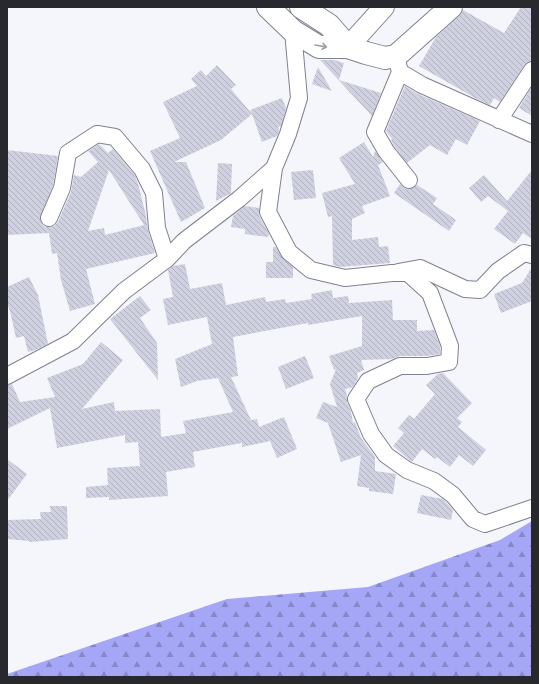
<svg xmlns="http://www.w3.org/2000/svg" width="539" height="684" font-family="'Noto Sans',sans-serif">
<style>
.forest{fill:url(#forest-firs)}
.building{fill:url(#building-back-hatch);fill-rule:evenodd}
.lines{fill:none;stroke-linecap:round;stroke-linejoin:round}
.minor-casing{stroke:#808190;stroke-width:18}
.tertiary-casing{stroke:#808190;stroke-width:22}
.secondary-casing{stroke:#808190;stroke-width:24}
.minor{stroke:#fff;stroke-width:16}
.tertiary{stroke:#fff;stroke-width:20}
.secondary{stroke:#fff;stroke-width:22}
.oneway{stroke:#9e9fa1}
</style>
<defs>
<pattern id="forest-firs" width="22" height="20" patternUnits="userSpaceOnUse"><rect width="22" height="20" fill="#a5a6f6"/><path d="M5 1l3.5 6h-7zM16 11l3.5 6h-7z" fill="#8687c8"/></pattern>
<pattern id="building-back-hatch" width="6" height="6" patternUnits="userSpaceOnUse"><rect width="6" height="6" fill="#cfd1e1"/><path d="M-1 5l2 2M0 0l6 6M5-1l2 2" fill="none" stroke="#b2b3c1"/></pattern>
</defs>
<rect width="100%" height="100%" fill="#f5f5fc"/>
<path class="forest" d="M532 521V677H7V674L227 599 368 587 500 540Z"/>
<path class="building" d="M521 7H532V61L527 62 524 65 500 102 494 98 490 105 477 99 419 66 436 37 459 16 463 10 504 33Z
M320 60H334L344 63 339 80 381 93 372 116Z
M217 65 236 85 231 89 252 114 250 110 282 98 286 108 281 126 278 127 279 130 277 136 262 142 252 114 221 140 174 162H186L205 208 181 222 150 151 180 138 163 102 197 86 191 79 201 70 206 76Z
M318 67 332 91 312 84Z
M405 86 418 94 480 121 467 145 456 139 447 155 430 145 407 163 394 146 391 140 392 139 386 131Z
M532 87V116L519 108Z
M364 142 373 157 375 151 383 162 378 165 390 196 362 206 365 213 352 219V240L378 237 379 247 388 246 390 263 340 267 333 265 332 216 328 217 322 193 355 184 339 158Z
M99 144 108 153 113 149 134 174 138 183 146 216 148 231 155 253 86 269 95 304 70 311 61 280 57 253 52 254 49 233 7 235V150L58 156 53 185 40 219 42 224 45 227H50L54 226 58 222 71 192 74 175 81 177 98 162 88 151ZM109 170 144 225 105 235 104 228 88 231Z
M218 163 232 164 231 193 216 201Z
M313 170 316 198 294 200 291 172Z
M532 170V239L523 233 515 244 494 229 508 211 488 196 481 202 469 188 484 175 507 201Z
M400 184 405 189H410L417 185 437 198 433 204 456 220 449 231 394 193Z
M245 206 259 208V216L269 234 268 237 245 234V229L231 227 233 216Z
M273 247H276L283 259 293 267V278H266V262H273Z
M185 264 190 289 222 283 226 305 265 297 266 302 285 299 286 303 312 299 311 294 332 290 333 298 348 296 349 303 392 300 393 320H417V331L434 330 440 346V354L426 356H400L392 359 361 360 364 370 357 373 358 378 353 387 345 389 347 396V402L351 412 353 423 355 422 361 438 375 457V471L396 474 393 494 369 491V488L357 486 361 455 341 462 328 423 316 418 323 402 337 407 330 384 336 369 334 370 329 356 362 346V316L308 325V323L233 337 238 376 231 377 251 420 257 419 259 427 284 417 297 449 277 458 270 441 242 447V443L193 452 195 467 166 472 168 496 109 500V497L86 498V487L108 485 107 468 140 466 138 442 125 443V435L57 448 50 408 7 429V385L12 384 20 402 55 397 47 378 83 364 101 342 123 360 82 409 114 402 115 411 160 409 161 437 186 433 183 421 233 412 218 378 197 381 181 387 175 359 212 344 207 317 168 325 163 299 173 297 168 270 173 266Z
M532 267V301L501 313 494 294 522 283Z
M29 277 38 295 48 344 35 350 28 352 24 336 16 338 10 311 7 303V287Z
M140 296 151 310 140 318 157 343 158 380 110 319Z
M305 356 314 378 286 389 278 367Z
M443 373 472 403 457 418 462 422 458 427 486 450 473 466 459 455 450 467 437 457 435 459 422 449 412 462 393 446 404 433 398 428 409 415 414 419 435 394 426 385 438 374Z
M7 459 27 474 7 501Z
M421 495 443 499 446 502 453 510 451 520 417 513Z
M50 506H67L68 539 29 542V541L7 539V520L41 519 40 512H51Z"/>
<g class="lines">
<g class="minor-casing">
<path id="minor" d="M396 56 400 72 422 85 532 134
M400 72 375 132 386 151 409 180
M499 120 532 70
M274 168 268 212 289 252 311 270 345 278 392 273H408L430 293 450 346 449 362 427 366H400L368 381 356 399 371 434 386 455 407 470 434 481 453 495 473 519 485 524 532 508
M49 218 62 188 68 153 97 134 115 137 142 169 154 193 157 228 167 259
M398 272 420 268 465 289 480 290 498 271 524 253 532 255
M7 376 73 341 124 291 167 259 184 241 239 199 274 168 288 134 299 98 293 31"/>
</g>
<g class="tertiary-casing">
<path id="tertiary" d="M348 47 384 7"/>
</g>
<g class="secondary-casing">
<path id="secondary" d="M268 7 293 31 319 47H348L366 53 385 58 396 56 451 7
M301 7 329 25 348 47"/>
</g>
<use href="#minor" class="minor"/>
<use href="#tertiary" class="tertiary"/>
<use href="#secondary" class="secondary"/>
</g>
<defs><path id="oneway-shaft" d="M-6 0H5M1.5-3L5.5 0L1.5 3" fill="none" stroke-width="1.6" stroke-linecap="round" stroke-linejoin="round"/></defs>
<use class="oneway" href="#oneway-shaft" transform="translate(321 46) rotate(10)"/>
<rect width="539" height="684" fill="none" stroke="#28292f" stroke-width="16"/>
</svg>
